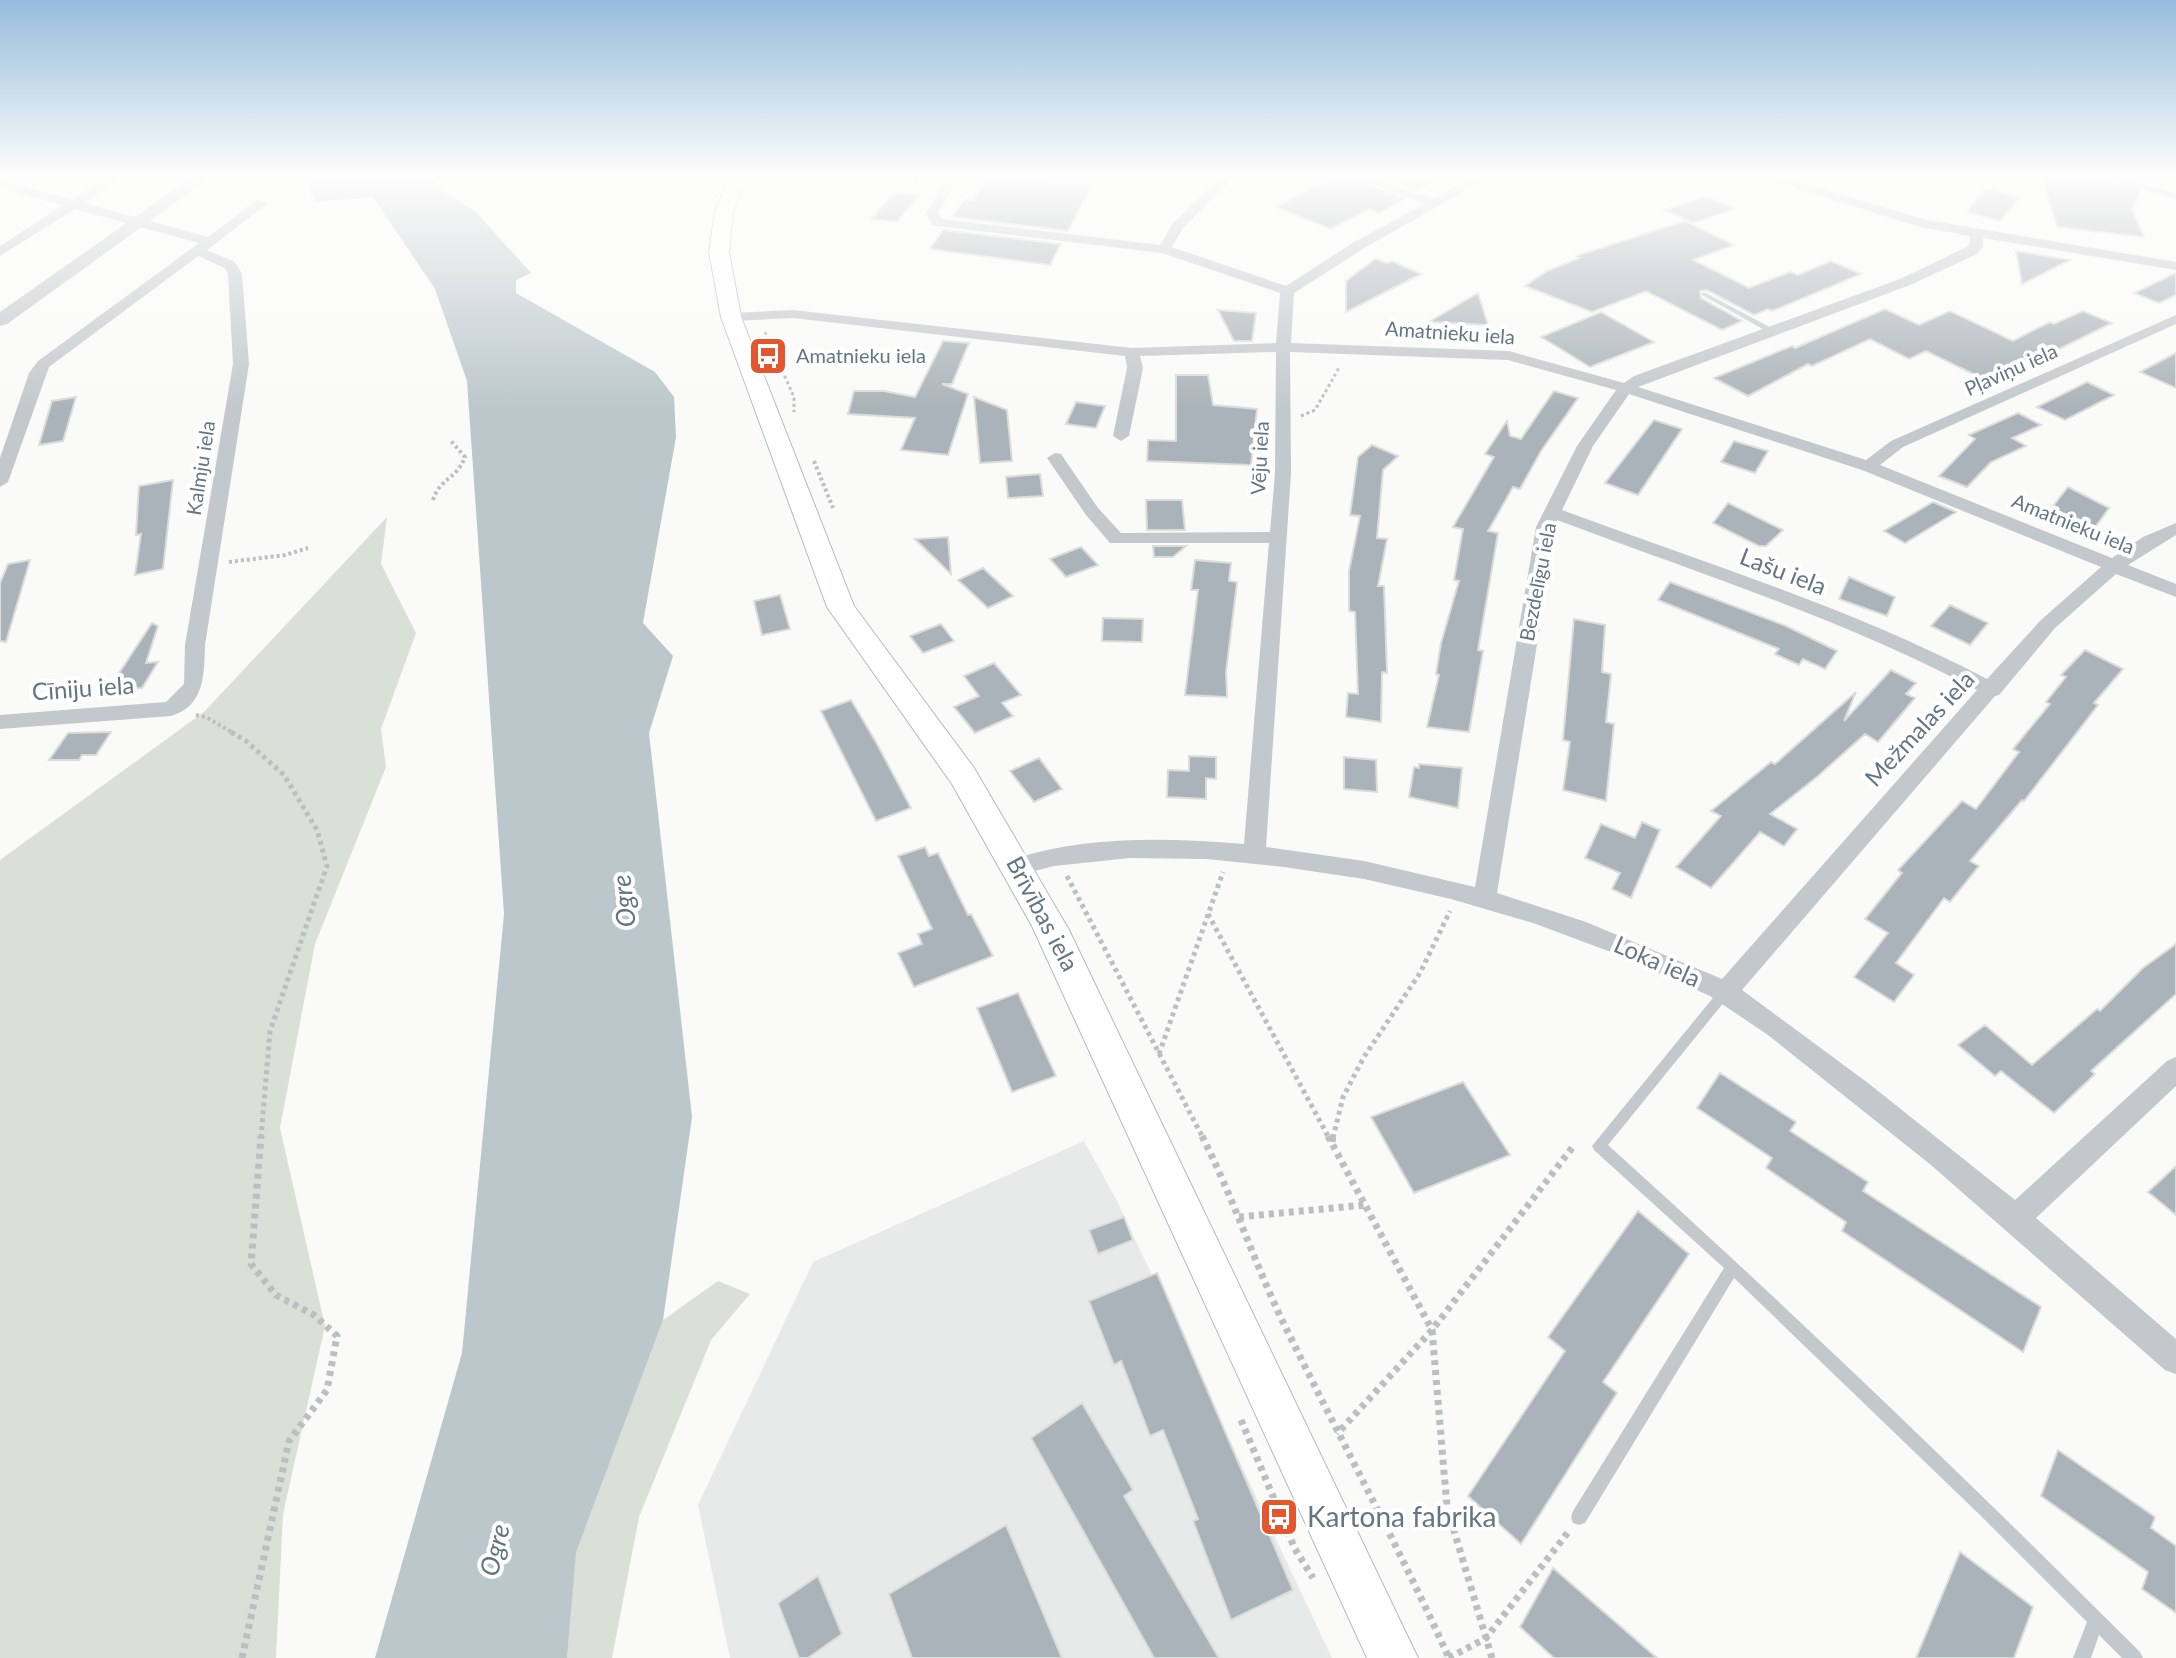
<svg xmlns="http://www.w3.org/2000/svg" width="2176" height="1658" font-family="Lato,sans-serif">
<style>
.built{fill:#e8e9e9}
.green{fill:#dadfd7}
.water{fill:#bbc7cb}
.lines{fill:none;stroke-linecap:round;stroke-linejoin:round}
.stream{stroke:#bbc7cb;stroke-width:5}
.building{fill:#aab3b9;stroke:#dcdcda;stroke-width:2}
.secondary-casing{stroke:#b3babf;stroke-width:2}
.path-far3{stroke:#bbbfc2;stroke-width:3;stroke-dasharray:3 3;stroke-linecap:butt}
.path-far2{stroke:#bbbfc2;stroke-width:4;stroke-dasharray:3 3;stroke-linecap:butt}
.path-far1{stroke:#bbbfc2;stroke-width:5;stroke-dasharray:4 4;stroke-linecap:butt}
.path{stroke:#bbbfc2;stroke-width:7;stroke-dasharray:5 5;stroke-linecap:butt}
.service{fill:#c3c8cc;fill-rule:evenodd}
.minor{fill:#c3c8cc;fill-rule:evenodd}
.tertiary{fill:#c3c8cc;fill-rule:evenodd}
.secondary{fill:#fff;fill-rule:evenodd}
.labels{text-anchor:middle;stroke-width:8;stroke-linejoin:round;paint-order:stroke}
.far-street-label{font-size:20px;fill:#657683;stroke:#fff}
.far-poi-label{font-size:20px;fill:#657683;stroke:#fff;text-anchor:start}
.street-label{font-size:24px;fill:#657683;stroke:#fff}
.water-label{font-size:26px;font-style:italic;fill:#60757c;stroke:#fff}
.near-poi-label{font-size:28px;fill:#657683;stroke:#fff;text-anchor:start}
</style>
<rect width="100%" height="100%" fill="#fafaf8"/>
<path class="built" d="M1084 1141 1116 1199 1332 1658H730L698 1505 813 1262Z"/>
<path class="green" d="M387 517 381 564 416 633 381 729 386 767 315 944 280 1128 325 1326 283 1514 276 1658H0V860L204 712Z
M718 1281 750 1294 711 1340 639 1517 612 1658H567L575 1552 663 1320Z"/>
<path class="water" d="M305 177H430L442 191 476 212 531 273 516 280V293L655 372 674 397 676 437 643 623 673 656 649 733 692 1117 663 1320 576 1552 567 1658H375L462 1353 504 914 467 381 435 289 373 197 315 202Z"/>
<g class="lines">
<path class="stream" d="M2106 177 2176 196"/>
</g>
<path class="building" d="M989 177 1061 183 1092 184 1068 231 952 217 964 200 973 201Z
M1334 177H1352L1404 199 1379 213 1369 209 1331 229 1276 207Z
M1384 177H1442L1419 190Z
M2042 177H2096L2142 188 2132 210 2144 237 2057 227Z
M1985 188 2020 197 2000 221 1967 212Z
M895 192 919 195 897 222 871 219Z
M1708 196 1735 209 1693 223 1664 210Z
M1685 221 1734 245 1693 260 1749 288 1790 272 1798 275 1831 261 1861 274 1772 311 1768 309 1754 315 1707 290 1700 291 1701 298 1742 321 1722 330 1646 291 1592 312 1525 286 1547 271 1580 258 1576 256Z
M943 230 1061 244 1050 265 930 249Z
M2016 251 2070 260 2022 284Z
M1375 259 1387 263 1392 261 1421 274 1346 312V281Z
M2176 273V295L2159 303 2134 293Z
M1478 293 1488 325 1429 322Z
M1885 309 1919 325 1950 311 2013 341 2050 322 2054 324 2083 311 2112 323 2059 349 2029 359 1988 381 1926 351 1909 359 1870 339 1812 366 1808 364 1748 396 1714 378 1792 346 1795 348Z
M1218 310 1256 313 1252 341H1234Z
M1601 312 1654 342 1590 367 1541 337Z
M943 341 969 343 952 384H942L968 394 948 455 901 450 915 418 848 414 854 391H884L915 397Z
M2176 353V388L2140 372Z
M1176 375H1208L1213 405 1257 409 1251 465 1147 461 1148 440 1176 441Z
M2087 382 2114 395 2065 420 2037 407Z
M1554 391 1578 398 1541 451 1520 489 1513 487 1488 531 1498 533 1478 650 1483 651 1469 732 1427 727 1439 675 1436 674 1441 643 1459 581 1454 580 1463 529 1453 527 1494 457 1485 454 1507 421 1510 436 1521 439Z
M76 397 63 441 39 445 52 401Z
M974 397 1007 410 1012 461 980 463Z
M1076 402 1105 406 1096 428 1066 424Z
M2018 413 2041 425 2012 438 2026 446 1991 462 1967 487 1939 476 1975 439 1969 435Z
M1654 420 1682 429 1638 495 1605 483Z
M1734 441 1768 451 1755 473 1721 462Z
M1372 445 1398 456 1383 470 1377 538 1387 539 1378 586H1384L1387 673 1382 672 1381 722 1346 717 1348 693 1358 694 1355 612 1349 611V571L1360 516 1350 515 1358 457Z
M1040 474 1043 496 1008 498 1006 477Z
M173 480 163 569 135 575 141 534 136 535 139 486Z
M2068 487 2109 508 2088 537 2043 519Z
M1146 500H1182L1185 530H1147Z
M1933 502 1956 512 1905 543 1884 531Z
M1728 503 1783 530 1766 546H1759L1713 523Z
M948 537 951 574 915 539Z
M1153 546H1186L1173 557H1154Z
M1081 547 1098 565 1066 577 1050 559Z
M30 560 6 642 0 641V583L8 564Z
M1195 560 1231 563 1229 581 1237 582 1226 672 1227 697 1185 695 1198 590H1191Z
M983 568 1013 596 988 608 958 580Z
M1849 577 1895 597 1887 616 1839 599Z
M1670 582 1786 626 1837 651 1825 669 1803 659 1799 665 1775 654 1779 649 1658 600Z
M780 595 790 629 762 635 754 601Z
M1950 605 1988 623 1970 645 1931 626Z
M1103 618 1143 619 1142 642 1102 641Z
M1574 619 1605 625 1602 672 1611 674 1606 722 1614 724 1606 801 1563 790 1570 742 1563 740Z
M152 623 158 626 146 663 158 662 142 688 108 690Z
M941 624 954 641 923 653 910 636Z
M2085 650 2123 669 2094 703 2098 705 2024 801 2022 800 1970 861 1979 866 1950 902 1944 898 1896 963 1914 975 1894 1002 1854 977 1888 933 1865 919 1902 873 1898 870 1962 801 1976 809 2019 752 2013 749 2050 704 2046 702 2066 677 2061 675Z
M994 663 1021 695 1002 703 1013 716 975 733 954 707 979 696 964 676Z
M1891 670 1916 683 1906 694 1915 698 1878 742 1865 734 1818 776 1770 814 1797 829 1784 846 1760 832 1711 888 1676 867 1721 816 1711 811 1771 762 1775 764 1856 692 1844 721Z
M851 700 877 744 911 808 876 821 821 711Z
M111 732 96 755H82L79 760H49L68 733Z
M1189 756 1216 757V779L1206 778V799L1167 797 1168 770 1189 771Z
M1344 757 1376 760 1377 792 1344 789Z
M1039 758 1062 789 1034 802 1010 771Z
M1419 764 1462 768 1458 808 1409 797 1414 767 1419 768Z
M1642 822 1660 830 1631 898 1612 889 1620 873 1585 858 1601 824 1635 838Z
M925 847 929 856 938 853 968 915 971 914 993 956 914 987 898 953 922 944 918 934 932 929 898 856Z
M2176 944V994L2091 1071 2095 1074 2054 1113 2001 1071 1995 1076 1958 1045 1985 1025 2032 1065 2097 1009 2100 1011 2143 968Z
M1018 993 1056 1076 1012 1092 977 1008Z
M1720 1073 1796 1122 1790 1131 1868 1182 1863 1191 2041 1307 2023 1352 1842 1231 1846 1222 1766 1168 1772 1158 1697 1108Z
M1463 1082 1510 1155 1414 1193 1371 1117Z
M2176 1166V1215L2148 1192Z
M1638 1211 1689 1254 1603 1382 1617 1393 1521 1544 1468 1496 1565 1351 1548 1337Z
M1124 1217 1133 1240 1098 1254 1089 1230Z
M1157 1273 1293 1590 1231 1620 1193 1521 1198 1519 1163 1430 1150 1436 1121 1361 1114 1365 1089 1301Z
M1082 1403 1133 1490 1124 1496 1219 1658H1154L1031 1438Z
M2058 1450 2155 1517 2151 1528 2176 1546V1613L2142 1589 2148 1572 2041 1496Z
M1006 1525 1062 1658H912L889 1594Z
M1960 1552 2033 1607 2014 1658H1916Z
M1553 1568 1657 1658H1554L1520 1627Z
M818 1576 842 1634 808 1658H799L778 1603Z"/>
<g class="lines">
<g class="secondary-casing">
<path id="secondary" d="M730 177H748L733 211 729 252 741 317 854 606 974 768 1069 930 1418 1658H1367L1032 926 952 784 827 607 721 317 709 252 715 211Z"/>
</g>
<path class="path-far3" d="M873 178 933 181
M765 332 794 397V412
M1301 416 1315 410 1340 366"/>
<path class="path-far2" d="M814 461 833 508
M433 500C440 478 457 479 465 457L451 441
M229 562 285 555 308 548
M196 715 206 717 235 734"/>
<path class="path-far1" d="M231 732 246 741 284 775 317 830 327 866 270 1031 261 1138
M1067 876 1203 1138
M1208 914 1329 1138
M1159 1054 1223 872
M1333 1138 1343 1097 1364 1057 1420 973 1450 911"/>
<path class="path" d="M1202 1136C1232 1195 1253 1259 1282 1320 1337 1433 1397 1543 1449 1658
M1328 1136 1432 1330 1337 1434
M1332 1142 1333 1136
M1239 1217 1365 1205
M1241 1420 1295 1549 1313 1578
M242 1658 289 1441 327 1390 337 1336 314 1315 276 1295 251 1264 261 1136
M1449 1658 1486 1638 1569 1531
M1492 1658 1447 1507 1432 1330 1575 1144"/>
<path class="service" d="M1702 293H1706L1777 331 1770 333 1702 295Z
M1725 987 1729 988 1731 992 1729 996 1608 1145C1790 1309 1967 1479 2140 1652L2143 1658H2122L2099 1635 2091 1658H2073L2087 1622 1980 1515 1734 1278 1585 1523 1579 1525 1573 1523 1571 1517 1573 1511 1724 1268 1594 1150 1592 1146 1721 988Z"/>
<path class="minor" d="M106 177H121L84 203 208 237 257 200 268 203 207 250 235 262 242 274 249 364 205 645C204 674 205 706 171 716L0 729V715L166 702 184 684 185 645 233 364 228 274 225 268 198 256 49 367 8 482 0 487V458L29 373 38 361 199 243 75 209 0 256V246L63 205 0 188V180L72 200Z
M1221 177H1234L1183 228 1172 247 1286 286 1356 241 1425 204 1355 177H1374L1434 199 1473 177H1489L1366 247 1294 293 1291 343 1509 351 1624 383 1634 376 1900 279 1969 246 1970 236 1920 227 1760 177H1781L1927 220 2176 262V270L1983 238V247L1975 255 1910 285 1638 387 1866 460 1891 441 2176 315V324L1903 447 1880 465 2112 558 2143 537 2176 523V535L2128 565 2176 584V597L2116 574 2055 628 1999 695 1995 696 1742 990 1868 1083 2015 1200 2167 1061 2176 1057V1086L2036 1218 2176 1339V1374L2165 1370 1931 1165 1768 1035 1710 996 1611 952 1533 923 1451 899 1364 879 1284 867 1207 859 1130 858 1054 866 1019 875 1011 872 1008 866 1011 860C1085 835 1167 838 1244 844L1269 543H1110L1086 515 1047 458 1055 453 1061 454 1098 508 1121 533 1270 532 1275 473 1276 352 1140 356 1143 368 1129 436 1121 441 1113 436 1127 368 1125 356 793 318 731 321 724 317 731 313 793 310 1132 348 1276 343 1280 293 1162 253 937 226 932 225 926 213 944 184 948 183 954 187 938 213 942 219 1160 245 1173 223ZM1290 352 1508 360 1616 390 1577 446 1536 527 1475 887 1364 861 1266 847 1291 473ZM1629 394 1862 470 2101 567 2041 620 1987 679C1853 608 1704 563 1562 510L1593 446ZM1557 520C1697 573 1844 619 1977 690L1722 979 1586 922 1497 893Z"/>
<path class="tertiary" d="M192 177H211L7 324 0 326V312Z"/>
<use href="#secondary" class="secondary"/>
</g>
<linearGradient id="sky" x2="0" y2="1"><stop stop-color="#96bcdc"/><stop offset="0.43" stop-color="#fdfdfc"/><stop offset="1" stop-color="#fdfdfc" stop-opacity="0"/></linearGradient>
<rect width="2176" height="410" fill="url(#sky)"/>
<defs>
<g id="bus-square" transform="scale(2)"><rect x="-9" y="-9" width="18" height="18" rx="4" fill="#e4572e" stroke="#fff"/><path d="M-5-6H5V4H4V6H2V4H-2V6H-4V4H-5ZM-3.5-4V0h7V-4ZM-3.5 1.2v1.5H-2V1.2ZM2 1.2v1.5H3.5V1.2Z" fill="#fff"/></g>
</defs>
<g fill-rule="evenodd">
<use href="#bus-square" x="768" y="356"/>
<use href="#bus-square" x="1279" y="1517"/>
</g>
<g class="labels">
<g class="far-street-label">
<text transform="translate(1450 333) rotate(4)" y="7">Amatnieku iela</text>
<text transform="translate(2011 370) rotate(-24)" y="7">Pļaviņu iela</text>
<text transform="translate(1260 458) rotate(-87)" y="7">Vēju iela</text>
<text transform="translate(201 468) rotate(-81)" y="7">Kalmju iela</text>
<text transform="translate(2073 524) rotate(22)" y="7">Amatnieku iela</text>
<text transform="translate(1538 582) rotate(-79)" y="7">Bezdelīgu iela</text>
</g>
<g class="far-poi-label">
<text x="796" y="363">Amatnieku iela</text>
</g>
<g class="street-label">
<text transform="translate(1783 572) rotate(21)" y="8">Lašu iela</text>
<text transform="translate(83 689) rotate(-4)" y="8">Cīniju iela</text>
<text transform="translate(1920 729) rotate(-47)" y="8">Mežmalas iela</text>
<text transform="translate(1042 914) rotate(62)" y="8">Brīvības iela</text>
<text transform="translate(1657 962) rotate(24)" y="8">Loka iela</text>
</g>
<g class="water-label">
<text transform="translate(624 901) rotate(-96)" y="9">Ogre</text>
<text transform="translate(495 1550) rotate(-76)" y="9">Ogre</text>
</g>
<g class="near-poi-label">
<text x="1307" y="1527">Kartona fabrika</text>
</g>
</g>
</svg>
